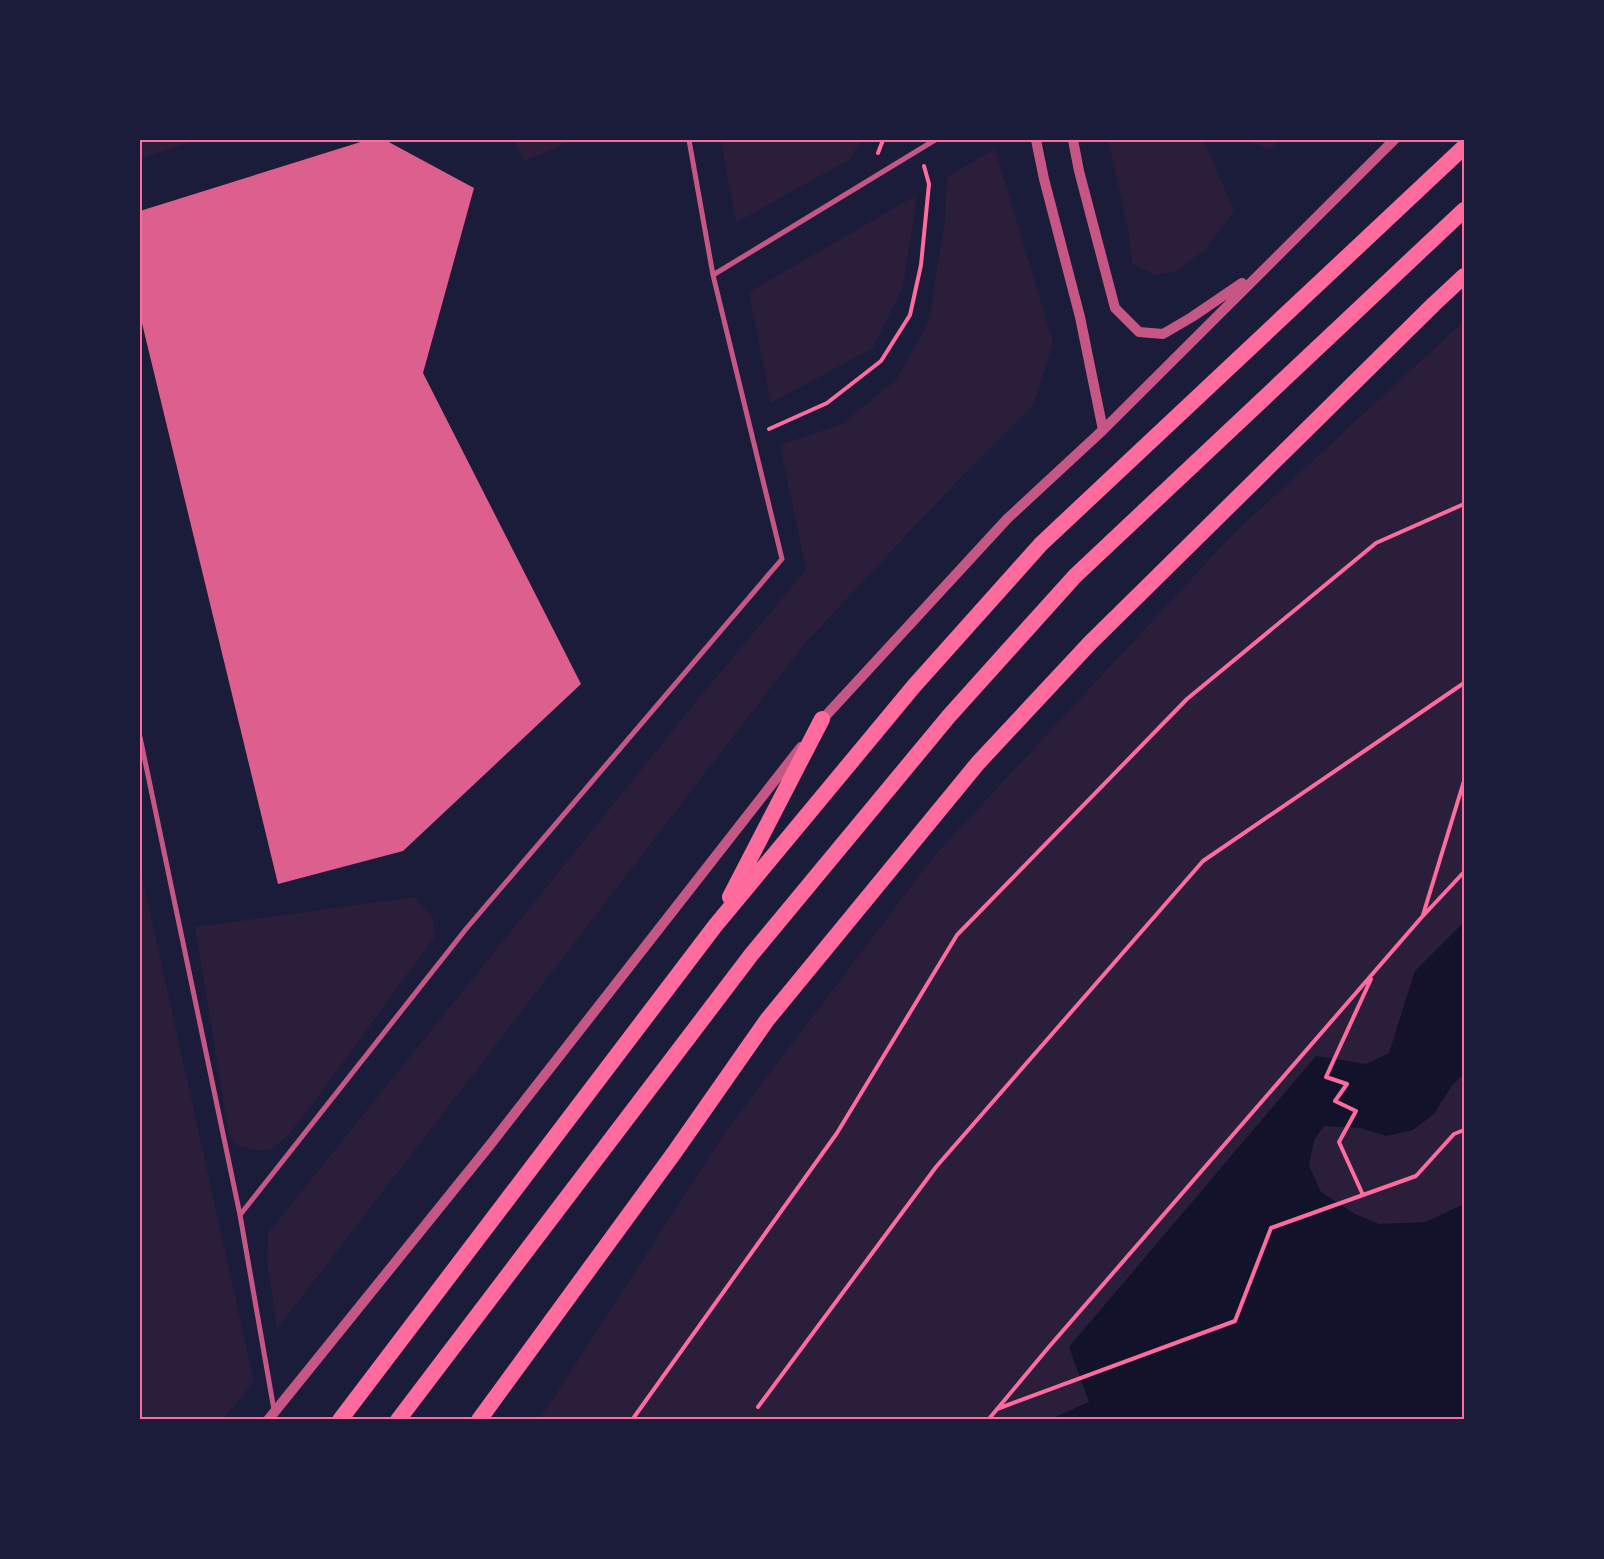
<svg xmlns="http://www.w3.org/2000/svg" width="1604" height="1559" font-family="Karla,sans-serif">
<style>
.green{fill:#2a1e3b}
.water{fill:#12122b}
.building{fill:#dd5f8e}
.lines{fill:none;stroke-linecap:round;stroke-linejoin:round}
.path{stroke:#ff6b9d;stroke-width:4}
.pedestrian{stroke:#c65784;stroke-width:5}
.tertiary{stroke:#c65784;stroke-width:10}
.trunk{stroke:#ff6b9d;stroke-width:16}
.neatline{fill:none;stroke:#ff6b9d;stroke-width:2}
</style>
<rect width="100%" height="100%" fill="#1b1b3a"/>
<path class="green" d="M140 140H196L140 159Z
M514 140H574L524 161Z
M721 140H861L850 159 736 223Z
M1108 140H1204L1234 211 1206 249 1175 272 1155 275 1132 264 1128 229Z
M1246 140H1281L1270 150Z
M995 149 1053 342 1034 404 965 473 806 642 277 1329 267 1262 268 1233 694 704 806 570 780 445 842 424 897 379 929 321 945 219 947 177Z
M917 195 903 287 873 348 771 403 749 292Z
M1464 321V1419L537 1420 549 1405 724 1134 934 856 1232 535Z
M140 867 254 1382 223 1419H140Z
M414 897 433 917 435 936 311 1106 289 1134 271 1150H255L236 1145 229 1136 195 927Z"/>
<path class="water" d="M1464 922V1073L1451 1087 1434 1114 1413 1130 1386 1136 1361 1128 1324 1126 1314 1140 1309 1166 1321 1192 1355 1214 1379 1224 1425 1222 1464 1204V1419L1048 1420 1089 1402 1069 1347 1316 1056 1366 1064 1389 1053 1415 971Z"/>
<path class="building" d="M367 140H385L474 188 423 373 581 684 403 851 278 884 140 315V211Z"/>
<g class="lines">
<path class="path" d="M878 153 883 140
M769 429 827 403 881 361 910 315 921 265 929 184 924 166
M1423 915 1464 781
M1363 1195 1339 1142 1356 1111 1335 1101 1347 1084 1326 1077 1371 979
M758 1407 936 1167 1203 861 1464 683
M997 1409 1235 1321 1271 1228 1416 1176 1454 1134 1464 1130
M632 1420 837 1133 957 935 1187 699 1376 543 1464 504
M988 1420 1048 1348 1421 918 1464 872"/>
<path class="pedestrian" d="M713 275 935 140
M140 737 240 1215 274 1410
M240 1215 466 929 782 559 713 275 689 140"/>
<path class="tertiary" d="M1036 140 1044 179 1080 317 1103 430
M1073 140 1079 171 1115 308 1139 332 1163 334 1192 317 1242 283
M820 722 1007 519 1103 430 1394 140
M268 1420 490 1145 801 747"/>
<path class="trunk" d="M730 897 822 719
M340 1420 715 926 914 686 1041 544 1464 147
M398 1420 751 955 949 716 1075 576 1464 210
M479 1420 674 1153 767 1020 978 763 1090 643 1434 304 1464 276"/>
</g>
<rect width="1604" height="1559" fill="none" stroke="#1b1b3a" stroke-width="282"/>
<rect x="141" y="141" width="1322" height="1277" class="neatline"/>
</svg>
